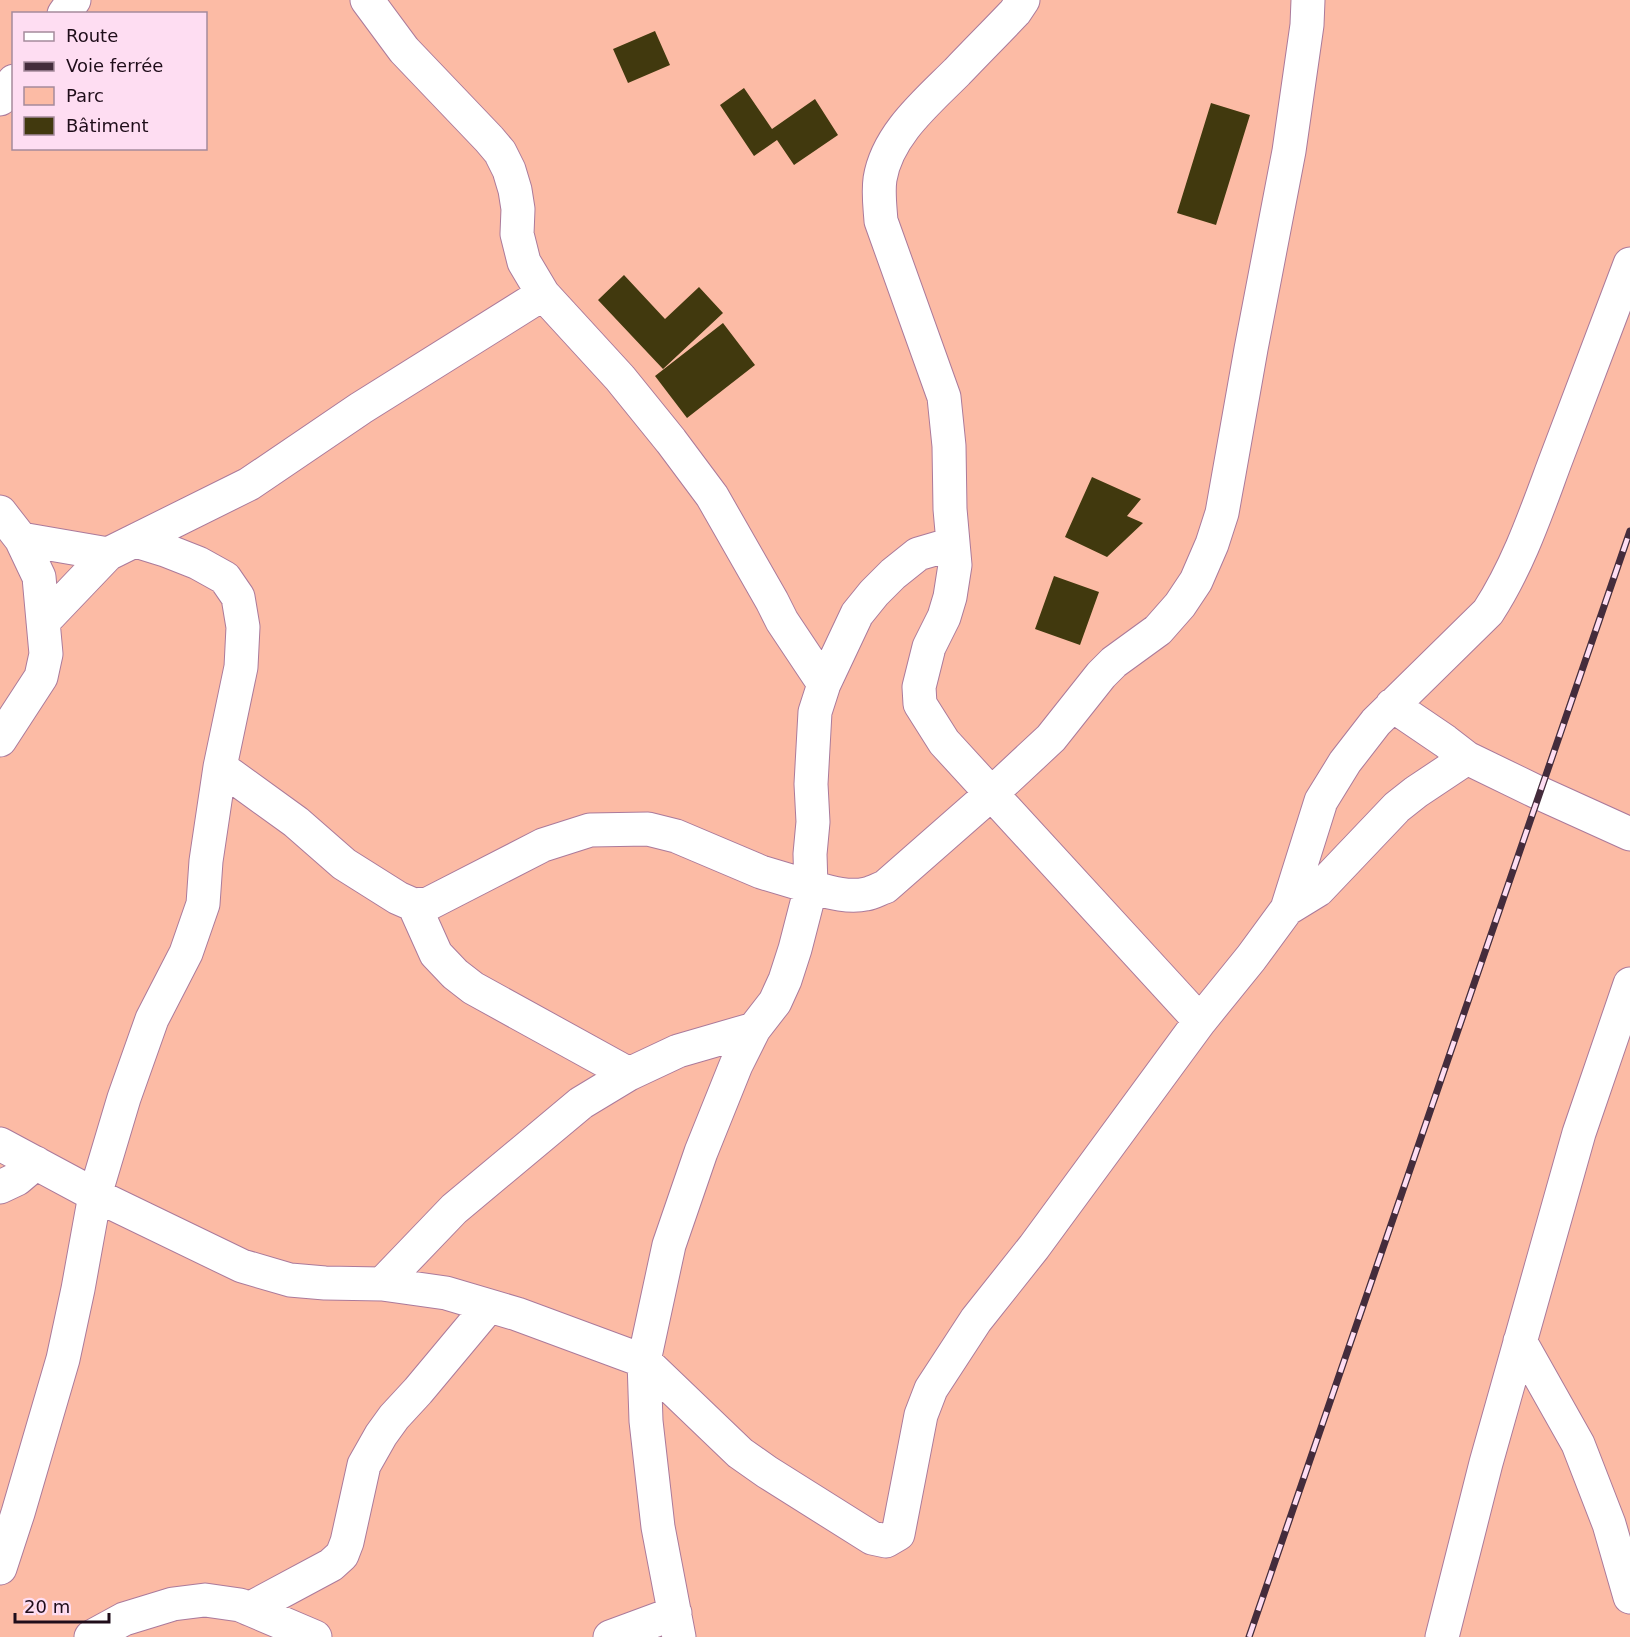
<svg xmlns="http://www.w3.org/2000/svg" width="1630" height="1637" font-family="'DejaVu Sans',sans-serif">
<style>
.green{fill:#fcbba5;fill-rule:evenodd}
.building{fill:#41390e}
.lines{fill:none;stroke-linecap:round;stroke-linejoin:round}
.minor-casing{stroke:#ab7a9b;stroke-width:35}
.minor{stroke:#fff;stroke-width:33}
.rail-casing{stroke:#442c3c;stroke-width:7}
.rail{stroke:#feddf2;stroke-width:4.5;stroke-dasharray:14;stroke-linecap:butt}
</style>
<rect width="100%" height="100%" fill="#fec8eb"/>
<path class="green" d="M0 0H1630V1637H0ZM14 14H206V148H14Z"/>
<path class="building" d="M655 31 670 65 628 83 613 49Z
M744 88 772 129 815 99 838 135 794 165 777 140 754 156 720 105Z
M1211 103 1250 115 1216 225 1177 213Z
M624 275 665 319 699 287 723 313 663 369 598 300Z
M723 323 755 365 687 418 655 376Z
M1092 477 1141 499 1127 516 1143 523 1107 557 1065 537Z
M1054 576 1099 592 1080 645 1035 629Z"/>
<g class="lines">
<g class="minor-casing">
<path id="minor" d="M367 0 404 50 489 139 500 152 509 170 515 190 518 209 517 234 524 262 543 294 620 378 671 441 712 496 772 601 782 621 824 684
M1023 0 1015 12C996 32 976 52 957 72 927 102 887 135 880 179 878 193 880 207 881 221L944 397 949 446 950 509 955 565 950 597 944 617 929 647 919 687 920 704 944 742 1200 1021
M64 14 74 0
M0 99 14 81
M0 512 21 539 39 577 46 654 41 677 0 740
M21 539 108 554
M43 622 108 554 249 484 361 408 543 294
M1392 705 1445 741 1467 758 1535 791 1630 834
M220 767 296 822 344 864 398 898 414 905 430 903 543 845 590 830 648 829 676 836 761 872 811 887 810 854 813 822 811 784 815 712 824 684 857 614 874 593 893 574 918 554 952 544
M414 905 436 954 455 974 473 988 629 1074
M1287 909 1318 890 1397 807 1416 792 1467 758
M0 1144 95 1195 242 1266 290 1280 325 1283 382 1284 446 1293 517 1314 644 1361 740 1453 767 1472 872 1538 886 1541 898 1534 921 1415 931 1389 976 1320 1034 1247 1200 1021 1251 958 1287 909 1321 801 1345 762 1376 722 1488 612C1518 566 1536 513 1555 462 1580 396 1605 330 1630 264
M0 1187 17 1179 36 1163
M382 1284 454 1209 581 1103 629 1074 678 1051 754 1029
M1520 1341 1578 1444 1609 1524 1630 1597
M0 1568 18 1513 63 1359 78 1289 95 1195 124 1098 152 1019 186 953 203 904 206 861 220 767 241 667 243 627 238 597 225 578 198 563 165 550 136 541
M249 1609 331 1565 342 1555 347 1542 364 1465 381 1435 394 1417 418 1391 489 1306
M91 1637 124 1619 173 1604 205 1600 240 1605 315 1637
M610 1637 675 1613
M679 1637 658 1527 646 1421 644 1361 669 1245 701 1152 736 1065 754 1029 775 1002 785 980 795 949 811 887C829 892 848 898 866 894 872 893 879 889 885 887L991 794 1051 738 1101 675 1114 662 1158 630 1180 605 1196 581 1212 544 1222 513 1251 349 1289 151 1307 25 1308 0
M1442 1637 1486 1463 1579 1133 1630 984"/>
</g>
<use href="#minor" class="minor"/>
<g class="rail-casing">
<path id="rail" d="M1249 1637 1630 531"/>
</g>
<use href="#rail" class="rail"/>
</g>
<rect x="12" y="12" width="195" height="138" fill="#feddf2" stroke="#a58a9c" stroke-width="1.5"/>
<rect x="24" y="32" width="30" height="9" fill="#ffffff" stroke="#a58a9c" stroke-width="1.5"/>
<text x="66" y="42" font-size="18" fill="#1f0d1a">Route</text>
<rect x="24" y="62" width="30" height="9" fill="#442c3c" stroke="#a58a9c" stroke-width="1.5"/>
<text x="66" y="72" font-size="18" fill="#1f0d1a">Voie ferrée</text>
<rect x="24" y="87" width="30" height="18" fill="#fcbba5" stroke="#a58a9c" stroke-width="1.5"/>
<text x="66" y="102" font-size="18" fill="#1f0d1a">Parc</text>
<rect x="24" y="117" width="30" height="18" fill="#41390e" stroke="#a58a9c" stroke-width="1.5"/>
<text x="66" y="132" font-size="18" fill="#1f0d1a">Bâtiment</text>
<path d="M15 1613v9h94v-9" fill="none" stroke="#1f0d1a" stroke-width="3"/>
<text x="24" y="1613" font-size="18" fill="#1f0d1a" stroke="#feddf2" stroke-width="4.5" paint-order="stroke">20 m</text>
</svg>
